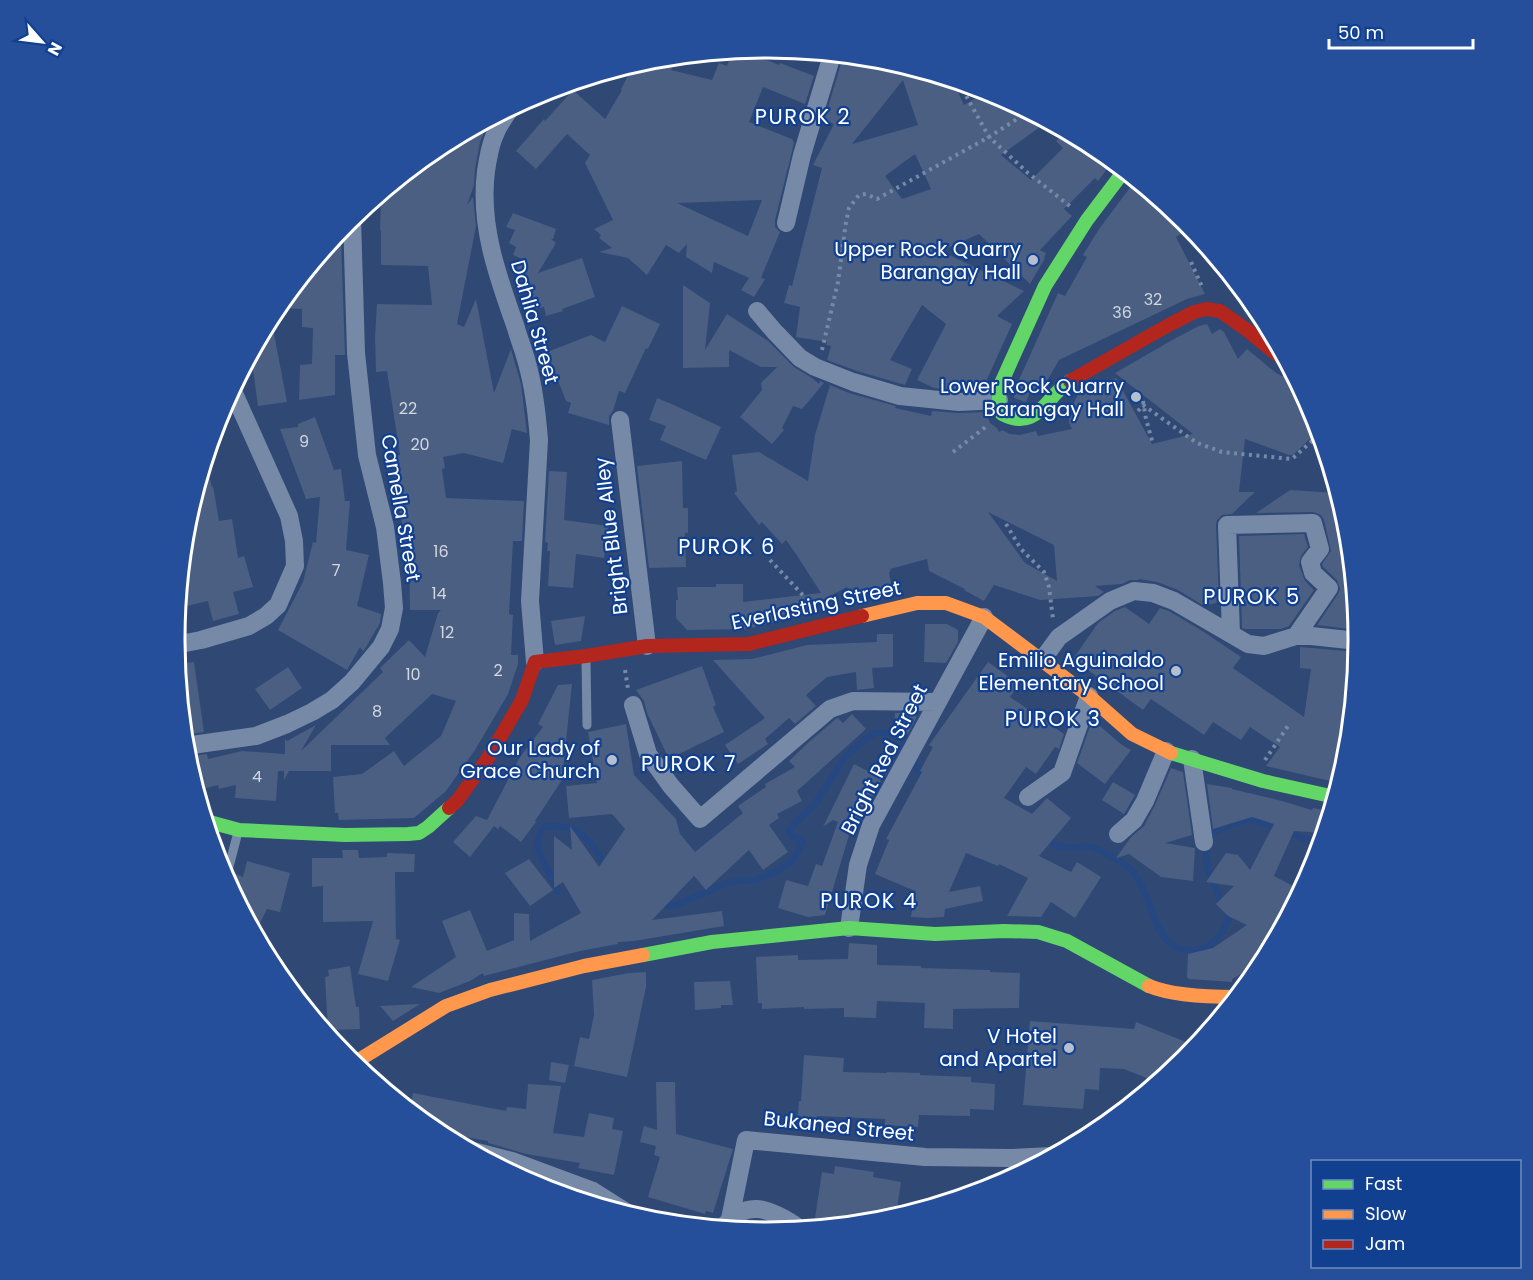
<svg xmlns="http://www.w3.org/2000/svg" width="1533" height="1280" font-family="Poppins,sans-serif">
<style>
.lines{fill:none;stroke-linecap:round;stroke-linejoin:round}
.stream{stroke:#254782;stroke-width:6}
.building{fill:#4a5f82;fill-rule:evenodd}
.path{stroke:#7689a7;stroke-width:4;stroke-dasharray:3 4.5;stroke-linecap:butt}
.lane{stroke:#7689a7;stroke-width:9}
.street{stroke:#7689a7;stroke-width:18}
.fast{stroke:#63d668;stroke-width:14}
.slow{stroke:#ff974d;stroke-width:14}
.jam{stroke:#b3261e;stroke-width:14}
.poi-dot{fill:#b6bfce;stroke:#124091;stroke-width:2}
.labels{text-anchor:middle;stroke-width:4.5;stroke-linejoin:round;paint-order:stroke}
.number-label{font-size:16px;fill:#d2d7e0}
.poi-label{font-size:20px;fill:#fff;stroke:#124091;text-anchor:end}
.street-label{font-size:20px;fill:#fff;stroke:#124091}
.neighbourhood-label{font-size:21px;letter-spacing:1.5px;fill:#fff;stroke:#124091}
.rim{fill:none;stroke:#fff;stroke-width:3}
</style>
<rect width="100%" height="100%" fill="#2f4874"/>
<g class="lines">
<path class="stream" d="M912 758 924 781
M1044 837C1049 841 1054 846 1060 847 1070 849 1082 845 1092 847 1099 849 1119 861 1125 865 1156 885 1148 957 1196 950 1216 947 1223 932 1230 916L1223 907 1208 870 1206 854 1207 844 1213 833 1231 824 1246 820 1256 821 1293 834 1320 845
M558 891C552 869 526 851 544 827 579 822 590 840 607 867
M659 906 676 905 732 881 756 880 777 871 793 860 798 852 802 841 798 838 791 836 789 831 793 825 815 804 845 757 869 736 878 732 889 733 903 739 907 749"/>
</g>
<path class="building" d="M743 50 779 65 780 63 814 76 805 104 763 87 749 122 792 139 794 143 775 220V227L780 232 761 278 765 279 754 297 741 290 749 278 714 262 712 273 686 257 687 244 679 253 666 245 647 275 628 258 599 252 612 248 599 238 601 235 594 229 613 220 585 163 590 155 567 134 536 169 516 151 544 119 545 121 573 90 605 119 622 90 621 89 629 74 619 69 651 59 678 57 671 70 712 80 719 63 727 66 732 51ZM762 200 748 236 677 203Z
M845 56 882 59 953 81 964 105 987 91 993 93 1047 122 1001 155 1031 180 1063 148 1056 141 1065 132 1096 148 1112 162 1098 181 1095 178 1064 209 1072 216 1040 250 1046 253 1044 258H1045L1030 284 979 234 941 251 1024 291 997 316 1012 324 984 386 975 382 980 390 959 391 934 388 917 380 946 324 922 305 890 360 912 369 905 385 857 371 827 360 831 346 826 345 827 342 796 337 800 307 784 303 789 285 792 286 822 168 813 165 834 124 824 121 842 60ZM903 80 918 125 852 144ZM915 154 931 189 902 199 885 176Z
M483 123 487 125 480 142 475 169 474 185 467 205 473 197 476 226 457 324 464 327 476 299 494 393 511 349 521 384 527 433 512 429 503 463 464 453 443 457 445 468 442 469 446 498 524 501 522 541H513L509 614 513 615 511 655H518V664L508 694 475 750 446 791 414 818 339 820 338 813H335L333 777 362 774 394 751 404 766 441 736 456 701 432 694 385 738 390 745H331V771H289L284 780V771H278L276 801 235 798 236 785 219 789 218 785 199 790 198 786 195 787 186 757 207 754 208 759 242 751 285 754V739L287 741 316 725 301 751 383 672 380 668 409 640 425 657 438 613 441 610H410L409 549 406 550 392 457 400 455 387 371 376 372 375 337 377 304 432 305 428 266 381 265V230H380L381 200H382L384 192 438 148Z
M1135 181 1185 222 1191 228 1176 237 1205 294 1187 299 1059 360 1047 381 1038 391 1032 387 1026 402 1014 398V391L1058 293 1065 296 1087 257 1083 255 1099 229Z
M513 213 556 229 553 239H551L556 243 538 273 582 258 595 297 562 309 563 311 546 316 544 307 535 309 526 276 515 272 522 259 513 255 516 247 509 243 515 230 506 227Z
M334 239H341L345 355H335V395L299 400 300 365 312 364 313 328 302 327V309L277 308Z
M683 285 710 303 705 350 727 314 768 341 794 367 812 378 819 384 820 381 824 383 802 409 793 406 782 428 784 430 772 444 740 417 762 390 761 383 777 367H761L729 350V367L683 368Z
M622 306 660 324 648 349 646 348 625 393 619 391 613 411 609 416V425L568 413 571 403 566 401 547 352 591 335 605 342Z
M271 318 287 402 258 406 251 355Z
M1207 324 1212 334 1220 329 1224 332 1238 359 1247 349 1276 373 1282 376 1288 375 1296 381 1314 414 1319 430 1293 455H1289L1245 439 1239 492H1255L1232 514 1222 515 1217 520 1216 525 1219 602 1204 606 1178 590 1157 582 1139 579 1138 580H1130L1122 584 1095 586 1104 592 1098 596 1040 600 994 585 984 601 964 590 965 589 929 571 927 559 890 569 891 571 889 572 892 590 870 594 869 588 851 598 847 587 803 610 804 615 747 629 687 630 676 618V600H678L677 587H716V584H743V602L821 593 796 554 786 540 782 544 762 522 759 525 734 493 737 491 732 455 759 452 808 481 815 435 830 385 849 393 896 406 895 408 931 416 932 411 958 413 986 412 990 423 997 428 999 432 1002 430 1010 434 1020 435 1036 431 1038 436 1072 429 1069 423V416L1077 414 1071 410 1078 394 1116 378 1152 444 1193 434 1115 373 1174 339 1199 326ZM988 512 1054 545 1057 581 1025 563Z
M657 398 674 405 721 427 706 460 660 440 666 426 649 420Z
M315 417 334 470 341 469 345 501H350L346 550 369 555 357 606 381 614 380 623 366 647 363 651 360 647 347 670 278 630 303 582 313 542 316 543 320 497 306 499 280 429 298 427V424Z
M205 461 212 487 213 486 219 521 232 519 238 558 244 556 253 587 233 592 239 614 213 621 208 601 178 608 182 565 190 563 185 533 186 524Z
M682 461 683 508H688V533H685L686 567 649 568 637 466Z
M549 471 567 472 564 520 608 526 604 558 576 554 573 588 548 586 550 551H547L548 543 545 542Z
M1290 490 1337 493 1347 525 1357 630 1317 625 1338 594 1340 589 1337 580 1323 567 1322 564 1331 551 1324 520 1321 515 1313 512 1256 513Z
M1304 534 1308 547 1301 556 1299 565 1305 581 1314 590 1289 626 1281 629H1245L1242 628 1239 536Z
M1125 607 1149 624 1160 608 1169 611 1204 632 1241 657 1233 668 1304 717 1311 669 1300 668V647L1357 652 1347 756 1339 783 1266 766 1280 747 1250 727 1241 740 1213 722 1204 735 1151 699 1143 710 1073 659 1098 623 1115 611Z
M585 616 581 641 555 645 551 621Z
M925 624H947L958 630V642L946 663 924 662Z
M877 634H893V667L872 668 874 688 857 690 856 672 827 677 806 695 816 706 795 724 789 718 765 739 768 744 738 764 725 745 765 718 713 660 752 659 807 645 877 642Z
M194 662 204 732 184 735 177 664Z
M988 662 1019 684 1010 697 1064 734 1059 749 1055 747 1036 774 1026 767 1004 798 1032 814 1047 798 1071 818 1039 856 1071 872 1077 862 1101 877 1075 918 1051 902 1041 917 1007 916 1028 878 999 864 998 866 966 853 949 892 980 886 983 901 945 909 944 917 928 918 911 917 915 891 875 874 889 840 886 839 922 772 920 771 933 747 929 745Z
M702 666 716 705 713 707 724 732 669 759 647 713 644 701 636 690Z
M288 667 302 688 270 710 255 689Z
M572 684 562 780 535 821 536 822 521 842 500 826 498 829 494 826 470 857 453 842 476 816 487 820 520 757 543 727 538 724 558 685Z
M895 713H916V718L908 734 894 726Z
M852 714 866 729 797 791 802 801 777 814 779 818 769 825 788 852 763 870 749 850 706 890 694 876 652 920 722 911 724 926 634 941 618 942V944L580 951 484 976 483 973 470 981 439 993 411 987 456 957 442 921 470 910 487 951 514 940V913L529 914 530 941 581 913 563 882 554 888V836L572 850 570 826 599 867 625 829 612 814 569 818 566 786 597 783 588 732 626 724 634 775 676 819 680 834 695 852 743 813 738 806 766 787 765 784 795 767 789 761 810 741 836 719 838 718 843 723Z
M1094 721 1122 745 1131 750 1105 784 1077 763 1091 724Z
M854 764 882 778 855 831 853 830 852 832H850L825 915 808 917 778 908 786 880 808 886 816 864 822 866 838 822 833 820 823 827Z
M1171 768 1183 772 1192 835 1165 843 1195 848 1193 881 1161 877 1129 854 1116 858 1131 837 1144 826 1155 805Z
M1113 782 1135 795 1124 814 1102 800Z
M1207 784 1232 788V789L1282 801 1312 810 1313 808 1330 811 1323 834 1309 832 1294 831 1274 876 1301 890 1261 964 1232 979V982L1189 979 1187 977 1188 954 1213 948 1247 925 1228 916 1216 904 1234 886 1206 882 1226 853 1238 855 1250 870 1274 824 1252 817 1213 829Z
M342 850H358L359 858 387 857V853L415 854 414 872H395L396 939 400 940 388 981 358 974 373 921 323 922V886L312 887V858H343Z
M529 859 553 890 530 906 505 873Z
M247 861 290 873 280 912 267 909 255 933 229 884 232 880 234 873 243 877Z
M849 943 877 945V965L921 966V968L990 970V972L1020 973 1019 1008 953 1009V1029L924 1028 925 1003 877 1001 876 1018 844 1017V1008L804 1009V1007L762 1009V1003H758L756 957 798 955V960L848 959Z
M350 966 356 1007H359L360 1029 328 1030 325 977 329 976 328 970Z
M646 972V987L627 1077 574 1066 580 1037 589 1039 594 1015 592 980 629 973Z
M730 981 733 1005H721V1008L695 1010 694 982Z
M420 1004 393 1021 380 1006Z
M1030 1021 1134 1029 1136 1022 1196 1046 1185 1059 1158 1081H1154L1124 1069 1100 1068 1099 1090 1085 1089 1083 1109 1023 1105Z
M804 1055 844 1058 843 1072 887 1073V1072L920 1073V1075L971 1077V1082L995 1084 994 1110 970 1109V1116L919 1115 918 1127 885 1125V1119L817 1116 816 1128 797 1127 799 1101H801Z
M551 1062 569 1065 565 1083 549 1080Z
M656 1082H675L676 1134 733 1149 713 1213 706 1211 705 1214 648 1197 660 1157 654 1155 656 1146 640 1142 644 1126 657 1130Z
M528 1084 561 1086 553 1133 584 1137 589 1113 614 1118 612 1129 623 1131 614 1175 578 1168 580 1163 526 1154 488 1143V1141L437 1132 410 1110 413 1093 506 1111 507 1107 526 1109Z
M835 1166 874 1172 873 1177 901 1182 896 1216 882 1221 851 1224 815 1218 822 1172 834 1174Z"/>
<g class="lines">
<path class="path" d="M959 83 989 137 1028 173 1071 207
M1191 262 1203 289
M822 350 838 282 846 222 849 208 859 195 866 194 877 199 989 137 1028 112
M1143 401 1146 419 1153 444
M1138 411 1143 405 1197 443 1222 452 1292 459 1320 434
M953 452 987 426
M1006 524 1021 549 1044 572 1049 587 1053 619
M770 560 813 606
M625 670 628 689
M1265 760 1290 723"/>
<path class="lane" d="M586 659 587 725
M226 878 238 832"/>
<path class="street" d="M511 108C494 130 490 144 486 171 479 226 498 277 516 328 519 339 524 351 527 363 534 388 537 414 539 440L530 601 535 662
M786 223 802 155 832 55
M757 311 774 331 800 358 815 367 853 382 900 396 959 402 999 400
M620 420 647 646
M1231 633 1227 525 1313 523 1320 549 1310 562 1313 573 1329 588 1296 636
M175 645 201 640 249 626 266 616 278 605 295 566 294 541 289 516 232 389
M1042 660 1059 637 1110 601 1134 591 1153 593 1174 601 1248 644 1264 646 1296 636H1311L1358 641
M633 705 648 754 671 786 700 819 830 709 853 701 937 702
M185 746 256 736 287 724 312 712 332 700 352 682 381 647 390 629 394 608 392 583 385 527 367 455 356 353 352 218
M1192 759 1204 842
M1028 797 1062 773 1089 696
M1118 834 1134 820 1145 801 1166 751
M849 928 858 865 871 825 984 617
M473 1151 512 1161 593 1191 631 1215
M730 1219 746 1140 925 1157 1012 1158 1051 1156
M725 1225C732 1217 743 1209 755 1209 767 1208 790 1221 800 1229"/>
<path class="fast" d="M1070 381C1044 398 1038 432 1002 414L999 400V388L1045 286 1087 220 1124 171
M1171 753 1263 781 1335 797
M206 821 239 830 345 835 408 834 419 833 428 827 449 808
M643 955 712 942 849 928 935 934 1004 931 1038 932 1067 941 1149 986"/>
<path class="slow" d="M862 616 917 603H946L984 617 1089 696 1132 734 1171 753
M1149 986C1173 996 1210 997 1236 997
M354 1063 446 1006 490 990 584 966 643 955"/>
<path class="jam" d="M1070 381 1167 326 1194 312 1206 309 1220 311 1247 330 1285 361
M449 808 457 801 488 758 522 700 535 662 586 656 647 646 749 644 862 616"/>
</g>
<g class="poi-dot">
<circle cx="1033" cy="260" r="6"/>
<circle cx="1136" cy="397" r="6"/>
<circle cx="1176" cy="671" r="6"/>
<circle cx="612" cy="760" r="6"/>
<circle cx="1069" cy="1048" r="6"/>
</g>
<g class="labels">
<g class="number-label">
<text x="1153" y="305">32</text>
<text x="1122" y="318">36</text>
<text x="408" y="414">22</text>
<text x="304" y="447">9</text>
<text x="420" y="450">20</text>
<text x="441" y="557">16</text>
<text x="336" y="576">7</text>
<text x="439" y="599">14</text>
<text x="447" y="638">12</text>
<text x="498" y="676">2</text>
<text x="413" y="680">10</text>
<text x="377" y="717">8</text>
<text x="257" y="782">4</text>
</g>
<g class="poi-label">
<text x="1021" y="256">Upper Rock Quarry<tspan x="1021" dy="23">Barangay Hall</tspan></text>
<text x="1124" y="393">Lower Rock Quarry<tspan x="1124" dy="23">Barangay Hall</tspan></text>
<text x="1164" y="667">Emilio Aguinaldo<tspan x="1164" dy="23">Elementary School</tspan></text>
<text x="600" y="755">Our Lady of<tspan x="600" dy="23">Grace Church</tspan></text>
<text x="1057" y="1043">V Hotel<tspan x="1057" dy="23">and Apartel</tspan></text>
</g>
<g class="street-label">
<text transform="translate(535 322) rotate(74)" y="7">Dahlia Street</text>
<text transform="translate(401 508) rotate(80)" y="7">Camella Street</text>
<text transform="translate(611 536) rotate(-97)" y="7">Bright Blue Alley</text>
<text transform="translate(816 605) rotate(-12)" y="7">Everlasting Street</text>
<text transform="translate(884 759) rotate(-63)" y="7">Bright Red Street</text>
<text transform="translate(839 1126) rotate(6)" y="7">Bukaned Street</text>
</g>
<g class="neighbourhood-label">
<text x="803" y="124">PUROK 2</text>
<text x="727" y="554">PUROK 6</text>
<text x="1252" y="604">PUROK 5</text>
<text x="1053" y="726">PUROK 3</text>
<text x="689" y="771">PUROK 7</text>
<text x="869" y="908">PUROK 4</text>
</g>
</g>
<path d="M0 0H1533V1280H0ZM766 58H767A581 581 0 0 1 1348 639V641A581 581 0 0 1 767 1222H766A581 581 0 0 1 185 641V639A581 581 0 0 1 766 58Z" fill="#254f9a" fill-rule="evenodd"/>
<path class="rim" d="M766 58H767A581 581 0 0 1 1348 639V641A581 581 0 0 1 767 1222H766A581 581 0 0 1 185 641V639A581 581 0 0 1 766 58Z"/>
<rect x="1311" y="1160" width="210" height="108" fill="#124091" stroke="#718cbd" stroke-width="1.5"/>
<rect x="1323" y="1180" width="30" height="9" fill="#63d668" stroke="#718cbd" stroke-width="1.5"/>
<text x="1365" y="1190" font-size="18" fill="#ffffff">Fast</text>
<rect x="1323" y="1210" width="30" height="9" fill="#ff974d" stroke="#718cbd" stroke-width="1.5"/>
<text x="1365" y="1220" font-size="18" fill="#ffffff">Slow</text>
<rect x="1323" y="1240" width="30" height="9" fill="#b3261e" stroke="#718cbd" stroke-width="1.5"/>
<text x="1365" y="1250" font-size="18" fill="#ffffff">Jam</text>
<g transform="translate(42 42) rotate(118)" stroke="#124091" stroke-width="4.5" paint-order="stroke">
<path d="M0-4.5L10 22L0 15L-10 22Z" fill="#ffffff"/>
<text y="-9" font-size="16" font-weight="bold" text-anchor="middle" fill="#ffffff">N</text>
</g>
<path d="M1329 39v9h144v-9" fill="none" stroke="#ffffff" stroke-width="3"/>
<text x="1338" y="39" font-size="18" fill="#ffffff" stroke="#124091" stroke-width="4.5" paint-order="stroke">50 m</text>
</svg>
